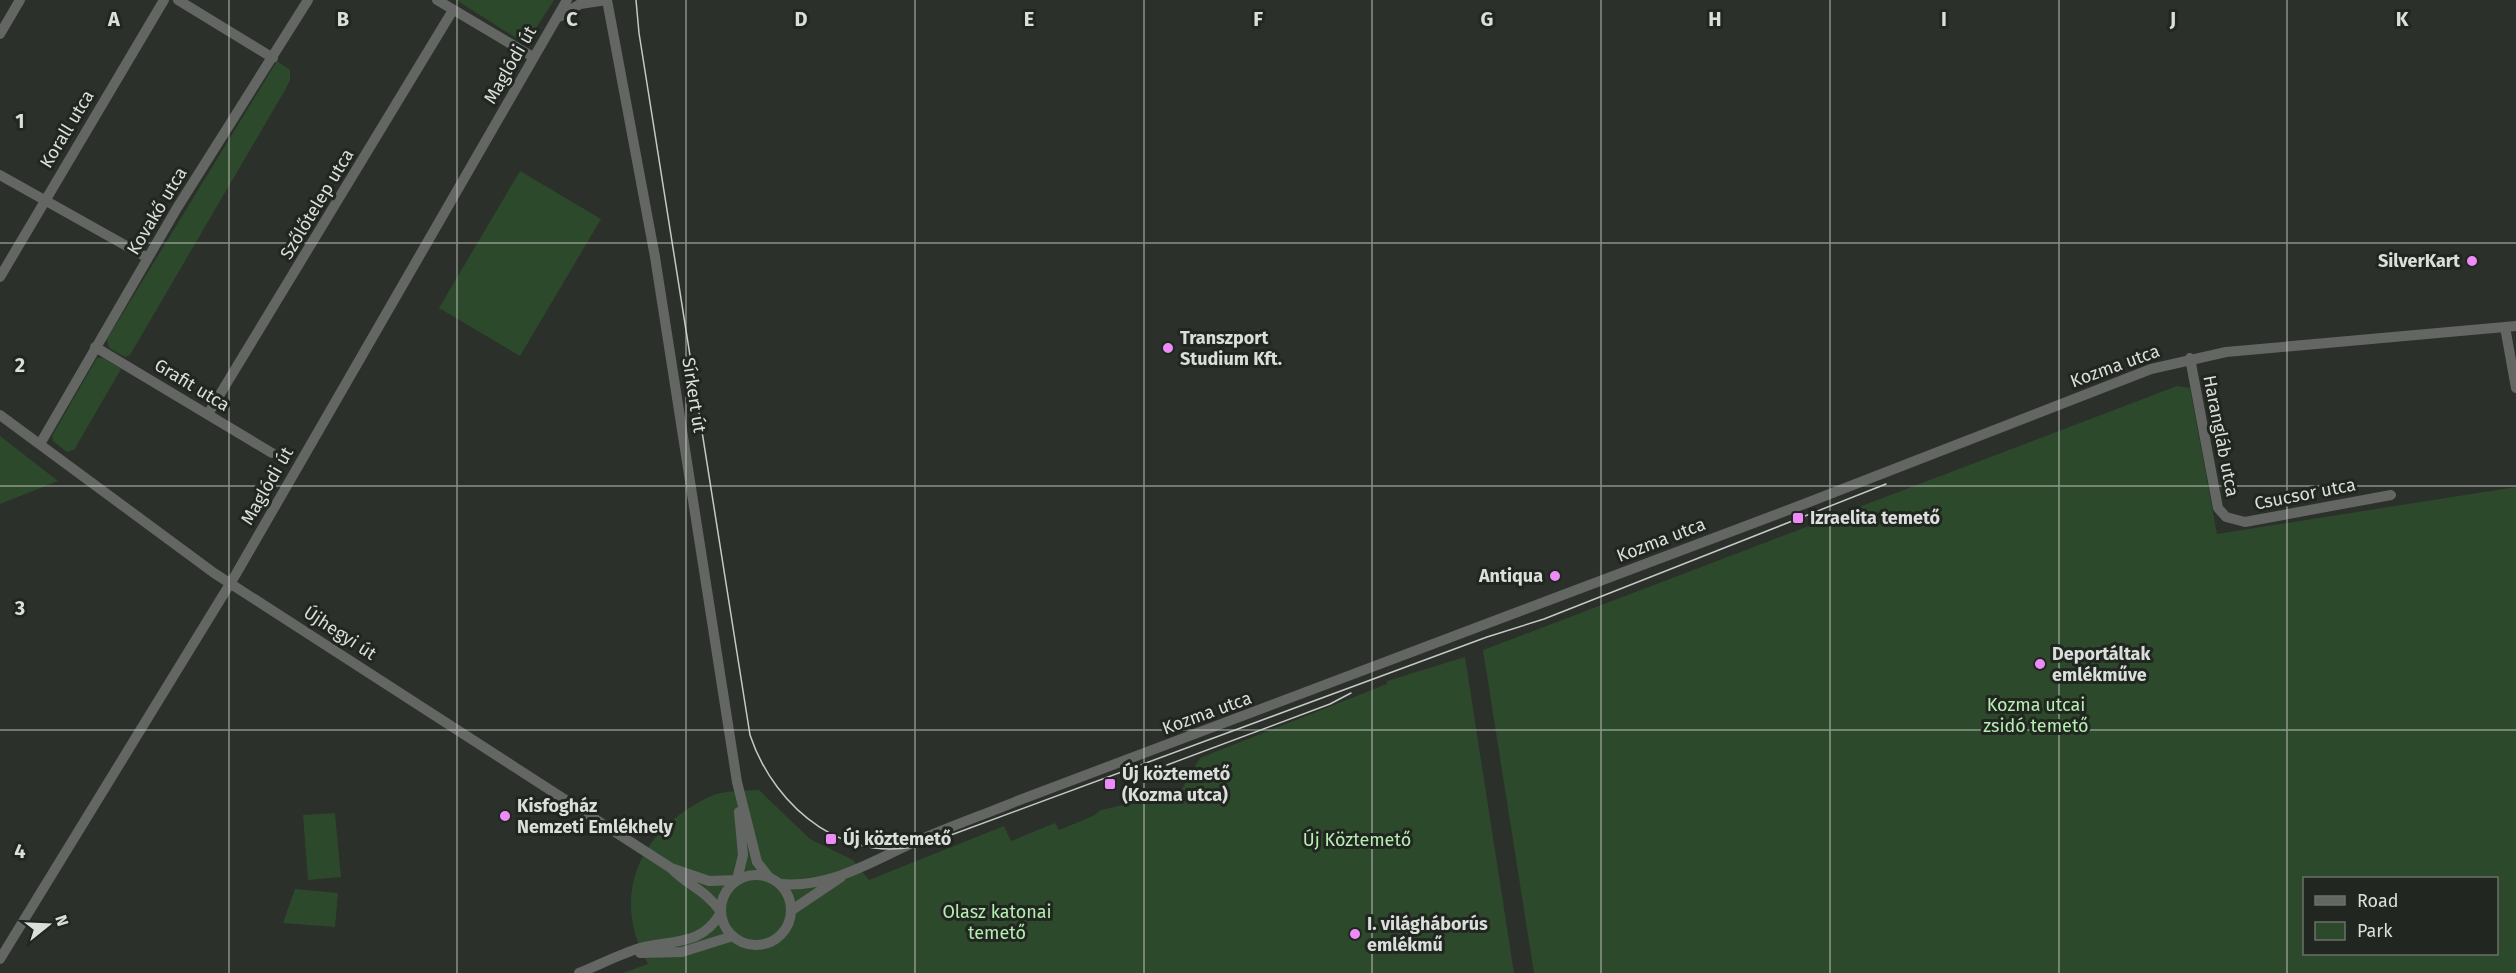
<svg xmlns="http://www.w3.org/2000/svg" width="2516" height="973" font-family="'Fira Sans',sans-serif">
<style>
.green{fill:#2d492b;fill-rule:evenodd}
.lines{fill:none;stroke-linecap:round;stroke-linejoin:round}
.minor{stroke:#636663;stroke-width:10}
.tram{stroke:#c5c9c5;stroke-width:1.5}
.grid{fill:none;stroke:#dbdfdb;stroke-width:1.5;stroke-opacity:0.55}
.poi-dot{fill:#ed8cf9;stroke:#212620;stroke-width:2}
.labels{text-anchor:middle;stroke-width:6;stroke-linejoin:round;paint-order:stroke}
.street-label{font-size:18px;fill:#dbdfdb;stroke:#212620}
.poi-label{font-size:18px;font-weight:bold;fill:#dbdfdb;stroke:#212620;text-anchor:start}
.park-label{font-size:18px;fill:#b6eeb2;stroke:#212620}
.grid-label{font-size:20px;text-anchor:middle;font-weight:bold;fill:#dbdfdb;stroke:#212620;stroke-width:6;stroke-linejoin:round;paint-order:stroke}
</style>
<rect width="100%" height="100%" fill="#2b302a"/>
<path class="green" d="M456 0H554L526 44Z
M277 61 290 70V80L285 90 130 355 125 357 109 348 107 339Z
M520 171 601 219 520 356 439 308Z
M97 358H103L121 369 74 450 67 452 53 441 52 436Z
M2177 386 2190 388 2217 534 2516 487V973H1534L1483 650ZM2496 878V954H2304V878Z
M0 436 58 481 0 504Z
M1465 657 1514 973H623L648 964C609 895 640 830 709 797 723 790 743 791 759 790L810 839 853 860 869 880 1004 826 1011 841 1055 823 1059 830 1093 816 1101 810 1180 792 1200 758 1387 684V681Z
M335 813 341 877 308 880 303 815Z
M295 889 338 893 335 927 283 923Z"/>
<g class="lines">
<path class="minor" d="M178 0 273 58
M437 0 533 57
M607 0 655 257 737 782 757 862 768 876
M559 17 580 4 607 0
M0 34 20 0
M0 175 148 258
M0 277 164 0
M2505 327 2516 388
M95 347 272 453
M2190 358 2218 508 2226 517 2245 522 2391 495
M208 414 453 10
M0 415 214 573 671 868C688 886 706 890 721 912
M40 444 177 208 308 0
M671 868 709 881 737 880
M721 910a35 35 0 1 1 70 0a35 35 0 1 1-70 0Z
M737 880 743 855 739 812
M781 884C831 888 870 862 915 842 948 827 983 815 1017 801L1804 504 2151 369 2226 352 2516 326
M792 910 841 877
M640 953 682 952 733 936
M0 959 236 574 567 0
M579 973C599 965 620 954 640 948 672 940 703 946 721 912"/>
<path class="tram" d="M636 0 639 33 750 735C775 810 850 870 932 842L1487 637 1544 619 1886 484
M1167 765 1330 704 1351 693"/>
</g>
<path class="grid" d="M229 0V973M457 0V973M686 0V973M915 0V973M1144 0V973M1372 0V973M1601 0V973M1830 0V973M2059 0V973M2287 0V973M0 243H2516M0 486H2516M0 730H2516"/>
<g class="poi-dot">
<circle cx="2472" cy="261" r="6"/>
<circle cx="1168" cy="348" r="6"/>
<rect x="1792" y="512" width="12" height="12" rx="3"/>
<circle cx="1555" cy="576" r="6"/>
<circle cx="2040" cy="664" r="6"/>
<rect x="1104" y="778" width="12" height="12" rx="3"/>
<circle cx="505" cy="816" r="6"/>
<rect x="825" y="833" width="12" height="12" rx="3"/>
<circle cx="1355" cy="934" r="6"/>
</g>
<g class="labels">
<g class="street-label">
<text transform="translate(510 65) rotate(-60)" y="6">Maglódi út</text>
<text transform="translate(67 129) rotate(-59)" y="6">Korall utca</text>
<text transform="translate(317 204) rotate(-59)" y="6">Szőlőtelep utca</text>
<text transform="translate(157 211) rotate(-59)" y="6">Kovakő utca</text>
<text transform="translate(2115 366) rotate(-20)" y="6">Kozma utca</text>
<text transform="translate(192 385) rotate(31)" y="6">Grafit utca</text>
<text transform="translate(694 395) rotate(81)" y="6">Sírkert út</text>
<text transform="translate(2221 436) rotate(79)" y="6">Harangláb utca</text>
<text transform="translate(267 486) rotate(-60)" y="6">Maglódi út</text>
<text transform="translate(2305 494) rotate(-11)" y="6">Csucsor utca</text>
<text transform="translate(1661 540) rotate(-21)" y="6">Kozma utca</text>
<text transform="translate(340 633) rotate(33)" y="6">Újhegyi út</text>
<text transform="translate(1207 713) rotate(-20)" y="6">Kozma utca</text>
</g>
<g class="poi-label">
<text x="2460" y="267" text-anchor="end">SilverKart</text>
<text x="1180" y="344">Transzport<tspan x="1180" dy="21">Studium Kft.</tspan></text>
<text x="1810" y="524">Izraelita temető</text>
<text x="1543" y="582" text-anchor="end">Antiqua</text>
<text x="2052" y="660">Deportáltak<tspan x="2052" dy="21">emlékműve</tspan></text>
<text x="1122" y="780">Új köztemető<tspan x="1122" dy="21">(Kozma utca)</tspan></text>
<text x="517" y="812">Kisfogház<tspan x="517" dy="21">Nemzeti Emlékhely</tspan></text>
<text x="843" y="845">Új köztemető</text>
<text x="1367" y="930">I. világháborús<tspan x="1367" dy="21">emlékmű</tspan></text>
</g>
<g class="park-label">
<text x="2036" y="711">Kozma utcai<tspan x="2036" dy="21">zsidó temető</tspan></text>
<text x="1357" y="846">Új Köztemető</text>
<text x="997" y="918">Olasz katonai<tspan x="997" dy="21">temető</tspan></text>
</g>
</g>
<g class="grid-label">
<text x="114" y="26">A</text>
<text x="343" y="26">B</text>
<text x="572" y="26">C</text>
<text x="801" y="26">D</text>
<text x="1029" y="26">E</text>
<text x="1258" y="26">F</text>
<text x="1487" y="26">G</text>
<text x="1715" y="26">H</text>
<text x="1944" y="26">I</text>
<text x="2173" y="26">J</text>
<text x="2402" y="26">K</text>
<text x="20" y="128">1</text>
<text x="20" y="372">2</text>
<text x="20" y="615">3</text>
<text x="20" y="858">4</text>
</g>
<rect x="2303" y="877" width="195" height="78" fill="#212620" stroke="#6b706b" stroke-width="1.5"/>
<rect x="2315" y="896" width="30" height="9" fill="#636663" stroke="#6b706b" stroke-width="1.5"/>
<text x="2357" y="907" font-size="18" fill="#dbdfdb">Road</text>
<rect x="2315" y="922" width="30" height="18" fill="#2d492b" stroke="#6b706b" stroke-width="1.5"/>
<text x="2357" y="937" font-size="18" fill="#dbdfdb">Park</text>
<g transform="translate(48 925) rotate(72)" stroke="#212620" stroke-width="4.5" paint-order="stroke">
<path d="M0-4.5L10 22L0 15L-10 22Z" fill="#dbdfdb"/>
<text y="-9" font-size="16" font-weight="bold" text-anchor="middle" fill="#dbdfdb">N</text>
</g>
</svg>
